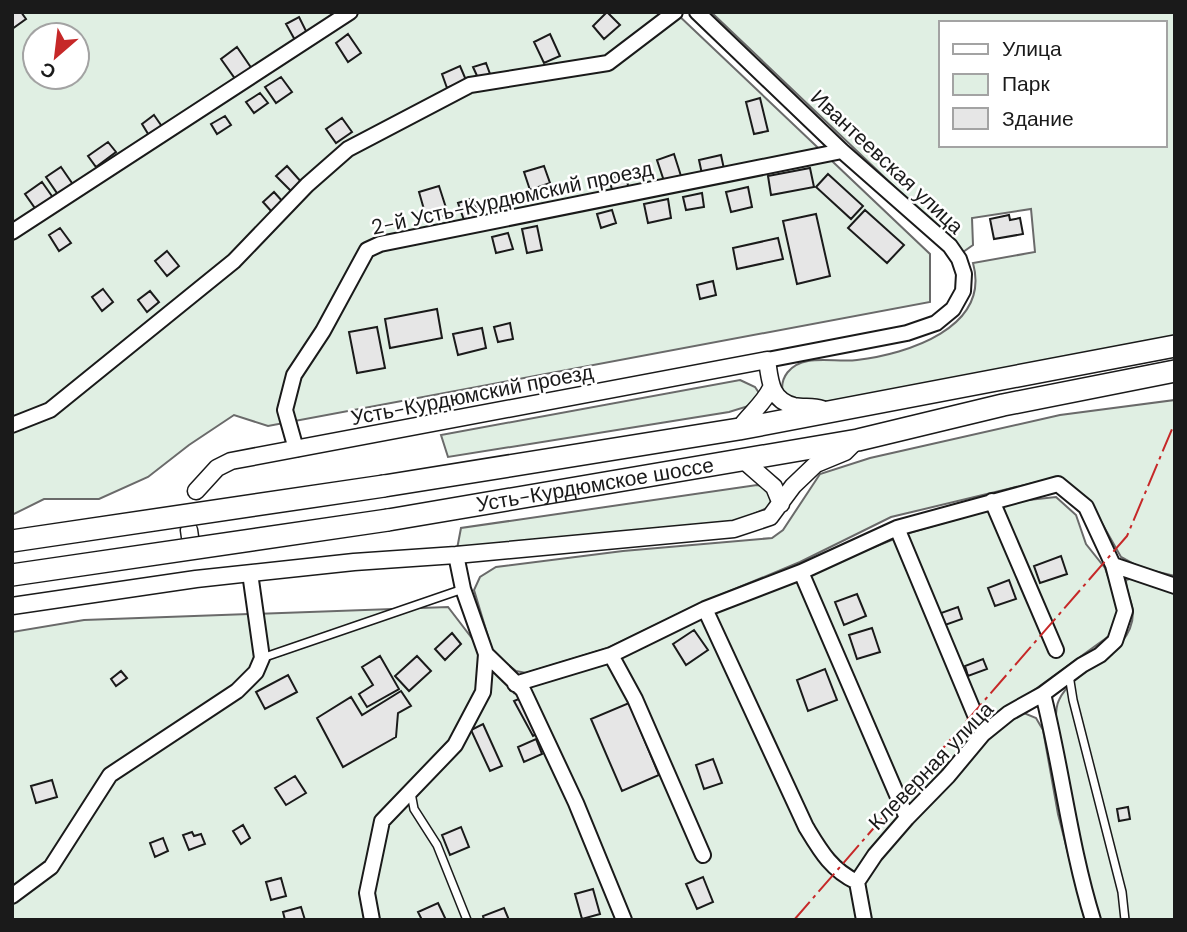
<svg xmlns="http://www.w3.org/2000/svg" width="1187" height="932" font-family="'DM Sans',sans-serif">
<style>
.green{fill:#e0efe3;stroke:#6a6a6a;stroke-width:2;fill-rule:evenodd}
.building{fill:#e6e6e6;stroke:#1a1a1a;stroke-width:2}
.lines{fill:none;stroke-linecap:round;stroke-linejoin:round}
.service-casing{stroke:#1a1a1a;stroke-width:10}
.minor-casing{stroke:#1a1a1a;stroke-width:18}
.tertiary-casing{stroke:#1a1a1a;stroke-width:19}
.primary-casing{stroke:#1a1a1a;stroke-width:24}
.service{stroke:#fff;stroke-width:7}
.minor{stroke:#fff;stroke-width:14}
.tertiary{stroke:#fff;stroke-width:16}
.primary{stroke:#fff;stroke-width:21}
.primary-bridge-casing{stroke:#1a1a1a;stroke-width:24;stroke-linecap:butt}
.primary-bridge{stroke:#fff;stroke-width:21}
.power{stroke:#c62828;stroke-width:2;stroke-dasharray:24 5 3.5 5;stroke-linecap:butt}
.labels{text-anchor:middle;stroke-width:5;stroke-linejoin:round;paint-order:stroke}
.street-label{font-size:21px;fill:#1a1a1a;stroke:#fff}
</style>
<rect width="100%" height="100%" fill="#fff"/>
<path class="green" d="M12 12H675L930 254V302L268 426 234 415 189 445 148 477 99 499H44L12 515ZM35 35H77V77H35Z
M711 12H1175V337L831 401C813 403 798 404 783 394 779 377 791 364 808 361 824 358 841 362 857 360 907 354 991 328 973 263L1035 252 1031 209 972 218 973 245 963 252ZM940 23H1164V145H940Z
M740 380 755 387 759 393 755 404 729 412 448 457 441 435Z
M1175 400V576L1141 568 1121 557 1090 502 1058 477 891 517 800 562 701 603 608 648 526 673 516 671 493 653 474 590 480 577 496 567 623 551 772 538 783 530 820 474 870 458 1060 415Z
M757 485 766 487 771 501 767 508 735 522 457 549 461 528Z
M1056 497 1076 515 1086 544 1105 568 1119 608 1109 636 976 732 908 809 1012 718 1024 713 1036 718 1043 730 1058 814 1085 920H871L867 894 855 905 857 920H12V632L84 620 448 607 514 693 909 533 1019 501Z
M1133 578 1175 593V920H1099C1089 881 1044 729 1059 700 1075 666 1133 656 1133 612 1132 601 1126 592 1126 580Z"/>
<path class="building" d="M12 12H21L26 19 12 29Z
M607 12 620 25 604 39 593 26Z
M299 17 307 33 295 40 286 24Z
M348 34 361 53 348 62 336 43Z
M550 34 560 56 544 63 534 42Z
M237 47 252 69 236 80 221 59Z
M486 63 490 74 478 78 473 67Z
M460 66 466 80 447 88 442 74Z
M281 77 292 92 276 103 265 87Z
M260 93 268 103 254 113 246 102Z
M760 98 768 131 754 134 746 102Z
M154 115 163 128 150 137 142 124Z
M225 116 231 125 217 134 211 124Z
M342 118 352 132 336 143 326 129Z
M108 142 116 152 96 167 88 156Z
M674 154 681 176 664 181 657 160Z
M721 155 724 169 702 174 699 160Z
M287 166 303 184 293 193 276 176Z
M544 166 550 183 530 190 524 172Z
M61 167 74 186 59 196 46 177Z
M810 168 814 187 771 195 768 176Z
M625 174 629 189 613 193 609 179Z
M828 174 863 206 851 219 816 187Z
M42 182 54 199 37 211 25 194Z
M439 186 448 214 427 220 419 192Z
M748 187 752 207 731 212 726 192Z
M274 192 283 202 272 212 263 202Z
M702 193 704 207 686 210 683 197Z
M473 198 480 218 465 223 458 203Z
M668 199 671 218 648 223 644 204Z
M612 210 616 223 601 228 597 214Z
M865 210 904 245 887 263 848 228Z
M816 214 830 276 797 284 783 221Z
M1009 215 1010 220 1020 218 1023 234 994 239 990 219Z
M537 226 542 250 527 253 522 229Z
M60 228 71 243 59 251 49 235Z
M508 233 513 249 496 253 492 237Z
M778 238 783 259 737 269 733 248Z
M167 251 179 266 167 276 155 261Z
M713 281 716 295 700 299 697 285Z
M103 289 113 302 102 311 92 297Z
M150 291 159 302 147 312 138 300Z
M437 309 442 338 390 348 385 319Z
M510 323 513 339 498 342 494 327Z
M377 327 385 368 357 373 349 332Z
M482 328 486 348 458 355 453 334Z
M1061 556 1067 574 1040 583 1034 566Z
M1009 580 1016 599 995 606 988 588Z
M857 594 866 616 844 625 835 602Z
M958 607 962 619 945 625 941 613Z
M872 628 880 652 857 659 849 635Z
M694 630 708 650 686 665 673 644Z
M452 633 461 644 445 660 435 649Z
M380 656 399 689 367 707 359 694 373 685 362 667Z
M417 656 431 671 409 691 395 676Z
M983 659 987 669 968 676 965 666Z
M825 669 837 700 808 711 797 680Z
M121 671 127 678 116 686 111 679Z
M288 675 297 692 265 709 256 692Z
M401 691 411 706 398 713 396 737 343 767 317 718 351 697 362 715Z
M521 698 539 733 533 736 514 701Z
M629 703 659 775 622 791 591 719Z
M483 724 502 766 490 771 471 730Z
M536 739 542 754 524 762 518 747Z
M713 759 722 783 704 789 696 765Z
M295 776 306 793 286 805 275 788Z
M52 780 57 797 36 803 31 786Z
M1128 807 1130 819 1119 821 1117 809Z
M243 825 250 838 241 844 233 831Z
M461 827 469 847 450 855 442 835Z
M192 832 194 836 201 834 205 844 189 850 183 835Z
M163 838 168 851 155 857 150 843Z
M703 877 713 902 697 909 686 884Z
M281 878 286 896 271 900 266 882Z
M593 889 600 914 582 919 575 894Z
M438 903 446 920H422L418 912Z
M301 907 305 920H285L283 912Z
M504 908 509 920H484L483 916Z"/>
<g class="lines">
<g class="service-casing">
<path id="service" d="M262 658 463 589
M1069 675 1073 700 1122 892 1125 920
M411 793 414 809 437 845 467 920"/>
</g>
<g class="minor-casing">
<path id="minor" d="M697 12 842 151 950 246 959 259 964 274 963 291 953 309 936 323 907 333 767 360
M12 232 350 12
M12 425 50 410 234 261 307 185 348 149 470 85 608 63 675 12
M296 449 285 410 294 375 323 331 367 250 380 244 842 151
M992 501 1056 650
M897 528 983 734
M456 555 463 589 486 654 523 690 576 803 624 920
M1113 565 1175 586
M801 572 907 818
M705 609 806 827C820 850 831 870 857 882
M611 655 635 699 703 855
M515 684 611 655 705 609 801 572 897 528 1058 484 1086 507 1113 565 1125 611 1115 641 1100 655 1082 665 1043 694 1009 713 983 734 948 776 907 818 875 855 857 882 864 920
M1043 694C1062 769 1070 846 1093 920
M12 896 51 867 110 775 237 691 256 672 262 658 250 573
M372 920 367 893 382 821 455 745 483 692 486 654"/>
</g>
<g class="tertiary-casing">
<path id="tertiary" d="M739 429C749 414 763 405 771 388
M742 459 774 487 781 504
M196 491 217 468 231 461 767 360C770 380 770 400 794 406 803 408 813 406 822 409
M189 530 190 537
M12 606 196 579 354 562 456 555 734 529 770 517 793 486 816 464 845 452 857 440"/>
</g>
<g class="primary-casing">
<g id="primary">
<path d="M384 486 739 429 1175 346"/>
<path id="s1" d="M388 520 858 440 1003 405 1175 371"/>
</g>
</g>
<use href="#service" class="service"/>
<use href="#minor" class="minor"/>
<use href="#tertiary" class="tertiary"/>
<use href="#primary" class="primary"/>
<g class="primary-bridge-casing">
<path id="primary-bridge" d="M12 541 384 486
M12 575 388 520"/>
</g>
<use href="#primary-bridge" class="primary-bridge"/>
<path class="power" d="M794 920 1127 536 1175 422"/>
</g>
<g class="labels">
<g class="street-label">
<text transform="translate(887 162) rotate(43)" y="7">Ивантеевская улица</text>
<text transform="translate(512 198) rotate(-12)" y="7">2-й Усть-Курдюмский проезд</text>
<text transform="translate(472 395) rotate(-11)" y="7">Усть-Курдюмский проезд</text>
<text dy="7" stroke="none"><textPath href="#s1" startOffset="210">Усть-Курдюмское шоссе</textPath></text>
<text transform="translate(931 766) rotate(-46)" y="7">Клеверная улица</text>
</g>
</g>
<rect width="1187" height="932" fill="none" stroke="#1a1a1a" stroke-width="28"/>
<rect x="939" y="21" width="228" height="126" fill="#ffffff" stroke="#a3a3a3" stroke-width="2"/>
<rect x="953" y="44" width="35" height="10" fill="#ffffff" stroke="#a3a3a3" stroke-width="2"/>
<text x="1002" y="56" font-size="21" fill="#1a1a1a">Улица</text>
<rect x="953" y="74" width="35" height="21" fill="#e0efe3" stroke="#a3a3a3" stroke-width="2"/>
<text x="1002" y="91" font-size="21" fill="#1a1a1a">Парк</text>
<rect x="953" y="108" width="35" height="21" fill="#e6e6e6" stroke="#a3a3a3" stroke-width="2"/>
<text x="1002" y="126" font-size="21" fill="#1a1a1a">Здание</text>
<g transform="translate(56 56) rotate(208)"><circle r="33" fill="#ffffff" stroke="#a3a3a3" stroke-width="2"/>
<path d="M0-5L12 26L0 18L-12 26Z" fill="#c62828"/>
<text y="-10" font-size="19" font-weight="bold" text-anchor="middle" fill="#1a1a1a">С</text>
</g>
</svg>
